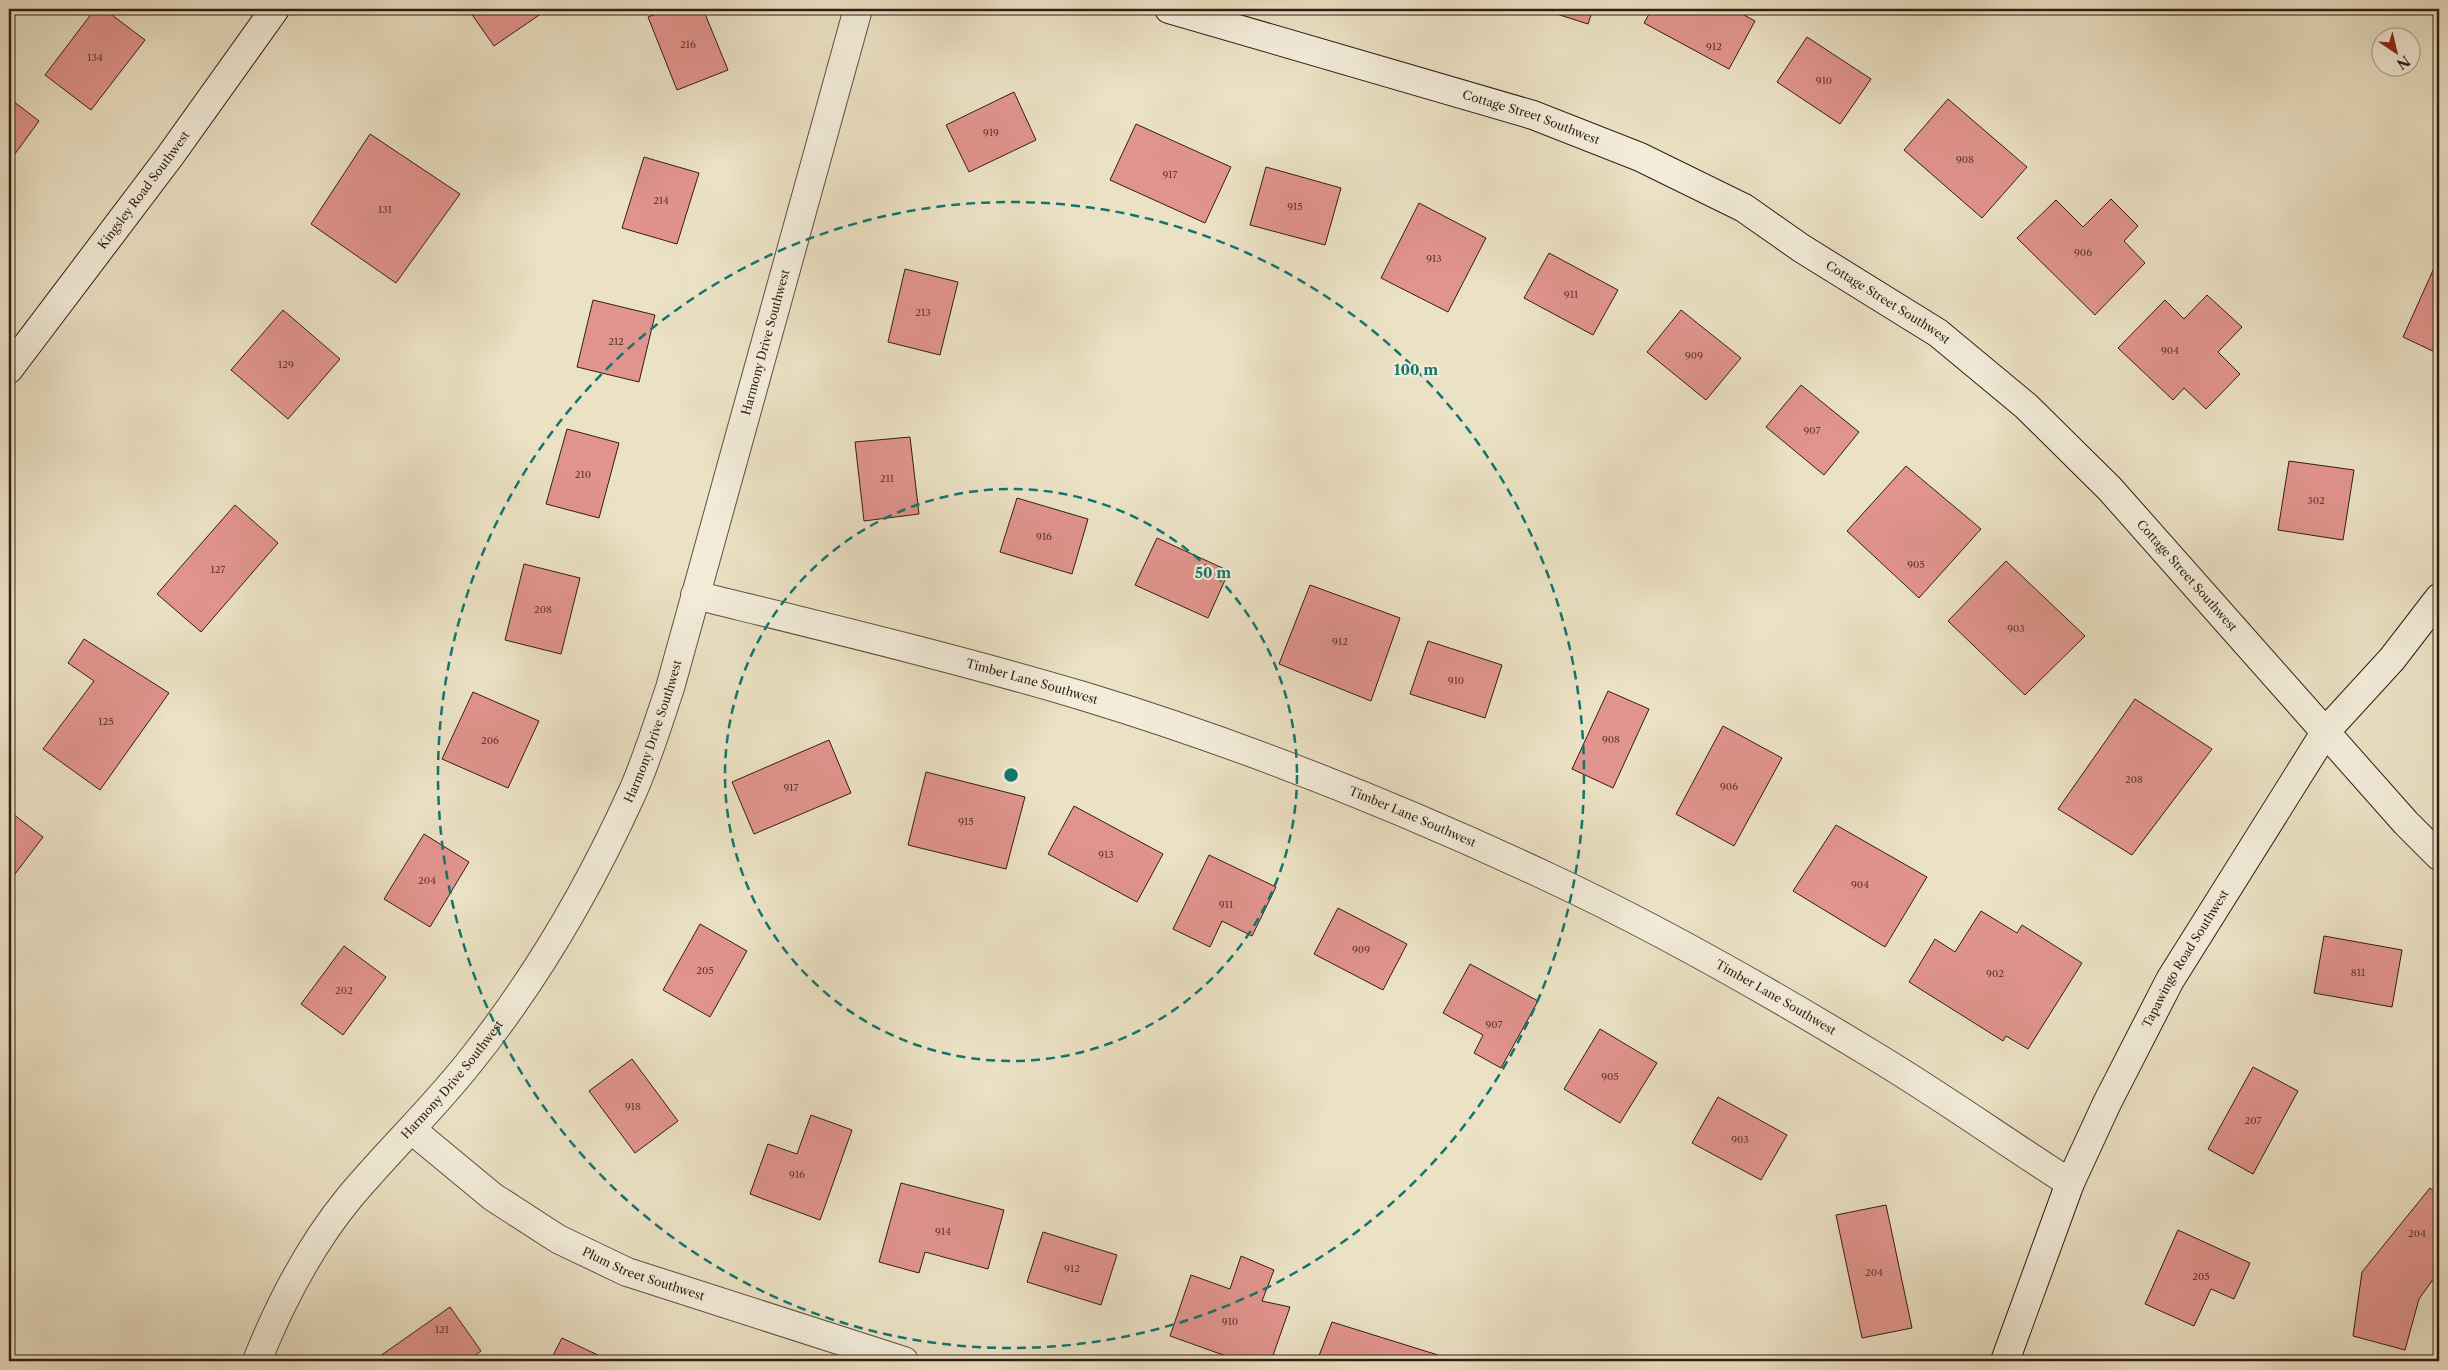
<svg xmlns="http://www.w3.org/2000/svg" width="2448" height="1370" font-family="'Libre Caslon Text',serif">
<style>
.building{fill:#e1948d;stroke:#351c12}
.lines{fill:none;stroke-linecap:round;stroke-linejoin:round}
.street-casing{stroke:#624d3e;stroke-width:30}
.secondary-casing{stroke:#351c12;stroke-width:30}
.street{stroke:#f2ecd9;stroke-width:28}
.secondary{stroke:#f2ecd9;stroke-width:28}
.ring{fill:none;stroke:#0f766e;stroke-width:2.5;stroke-dasharray:9 6}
.labels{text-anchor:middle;stroke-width:4.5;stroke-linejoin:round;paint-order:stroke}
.number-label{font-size:10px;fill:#603a31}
.street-label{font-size:12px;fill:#351c12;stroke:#f2ecd9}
.centre{fill:#0f766e;stroke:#f2ecd9;stroke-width:2.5}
.ring-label{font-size:15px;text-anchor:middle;font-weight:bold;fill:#0f766e;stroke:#f2ecd9;stroke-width:4.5;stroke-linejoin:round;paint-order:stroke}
</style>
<rect width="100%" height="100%" fill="#ebe1c4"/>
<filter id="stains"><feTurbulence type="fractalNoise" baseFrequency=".004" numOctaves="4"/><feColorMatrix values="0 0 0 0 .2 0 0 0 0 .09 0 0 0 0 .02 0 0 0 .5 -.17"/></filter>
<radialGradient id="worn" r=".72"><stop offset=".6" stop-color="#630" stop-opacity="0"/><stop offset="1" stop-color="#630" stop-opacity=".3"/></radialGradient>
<path class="building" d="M95 9H104L145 40 91 110 45 75Z
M468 9H548L494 46Z
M669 9H703L728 70 677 90 648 17Z
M1541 9H1593L1588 24Z
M1652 9H1733L1755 21 1729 69 1644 23Z
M1807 37 1871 79 1840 124 1777 82Z
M1014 92 1036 140 969 172 946 125Z
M9 98 39 121 9 162Z
M1948 99 2027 167 1982 218 1904 150Z
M1136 124 1231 167 1205 223 1110 180Z
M370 134 460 194 396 283 311 224Z
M644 157 699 173 677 244 622 228Z
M1266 167 1341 188 1325 245 1250 225Z
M2111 199 2138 226 2124 241 2145 263 2095 315 2017 238 2056 200 2083 227Z
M1419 203 1486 238 1448 312 1381 278Z
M1549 253 1618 290 1593 335 1524 298Z
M2439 257V354L2403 337Z
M905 269 958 282 940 355 888 342Z
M2207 295 2242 327 2218 352 2240 374 2206 409 2184 388 2173 400 2118 348 2165 300 2184 319Z
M593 300 655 315 639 382 577 367Z
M283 310 340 359 288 419 231 370Z
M1681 310 1741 358 1706 400 1647 352Z
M1801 385 1859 432 1824 475 1766 427Z
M567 429 619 443 599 518 546 504Z
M910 437 919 514 864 521 855 442Z
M2289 461 2354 470 2343 540 2278 530Z
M1906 466 1981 529 1919 598 1847 531Z
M1017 498 1088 519 1072 574 1000 552Z
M235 505 278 543 201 632 157 594Z
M1157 538 1229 571 1208 618 1135 585Z
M2006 561 2085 636 2025 695 1948 621Z
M524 564 580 578 561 654 505 640Z
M1310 585 1400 618 1371 701 1279 664Z
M84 639 169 693 100 790 43 749 94 681 68 663Z
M1428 641 1502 665 1485 718 1410 694Z
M1608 691 1649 709 1613 788 1572 769Z
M473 692 539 721 508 788 442 759Z
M2135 699 2212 749 2132 855 2058 809Z
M1723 726 1782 758 1734 846 1676 814Z
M829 740 851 793 754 834 732 782Z
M926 772 1025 797 1006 869 908 845Z
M1074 806 1163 854 1137 902 1048 854Z
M9 811 43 837 9 882Z
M1836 825 1927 877 1885 947 1793 891Z
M424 834 469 862 430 927 384 899Z
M1209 855 1276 887 1252 936 1222 921 1210 947 1173 929Z
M1338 908 1407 944 1383 990 1314 954Z
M1981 911 2017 933 2022 925 2082 963 2028 1049 2006 1036 2003 1041 1909 982 1935 939 1955 952Z
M700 924 747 951 710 1017 663 990Z
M2324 936 2402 950 2392 1007 2314 993Z
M344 946 386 977 343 1035 301 1004Z
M1470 964 1538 1001 1501 1068 1474 1053 1483 1035 1443 1013Z
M1600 1029 1657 1063 1620 1123 1564 1089Z
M632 1059 678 1121 635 1153 589 1091Z
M2253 1067 2298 1091 2253 1174 2208 1149Z
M1718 1097 1787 1135 1761 1180 1692 1143Z
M811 1115 852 1130 820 1220 750 1194 768 1144 797 1154Z
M901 1183 1004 1210 988 1269 925 1252 919 1273 879 1262Z
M2430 1188 2439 1195V1271L2419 1299 2405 1350 2353 1336 2362 1272Z
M1886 1205 1912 1328 1862 1338 1836 1215Z
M2178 1230 2250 1263 2234 1299 2211 1289 2194 1326 2145 1304Z
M1043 1232 1117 1255 1101 1305 1027 1282Z
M1241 1256 1274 1270 1262 1301 1290 1307 1271 1361H1240L1170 1336 1191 1275 1230 1289Z
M450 1307 481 1351 467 1361H373Z
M1332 1322 1438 1355 1435 1361H1317Z
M562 1338 602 1357 600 1361H550Z
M1479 1355 1497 1361H1477Z"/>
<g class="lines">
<g class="street-casing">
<g id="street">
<path id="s1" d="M695 595C825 627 955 658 1083 696 1241 744 1399 807 1548 877 1660 929 1768 991 1873 1055 1940 1095 2004 1141 2070 1183"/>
<path id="s2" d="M412 1130 493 1197 558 1239 627 1272 904 1361"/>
<path id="s3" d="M257 1361C280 1303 309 1247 349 1198 390 1149 437 1105 476 1054 539 974 590 886 632 793 647 760 658 723 670 688L858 9"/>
</g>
</g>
<g class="secondary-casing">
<g id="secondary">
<path id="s4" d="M1169 9 1533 115 1640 157 1744 208 1801 248 1938 333 2026 406 2110 489 2406 823 2439 856"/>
<path id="s5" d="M9 369 170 156 275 9"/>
<path id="s6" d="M2005 1361 2070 1183 2107 1103 2170 980 2326 731 2392 659 2439 598"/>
</g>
</g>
<use href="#street" class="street"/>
<use href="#secondary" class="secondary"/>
</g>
<g class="ring">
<circle cx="1011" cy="775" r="286"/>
<circle cx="1011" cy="775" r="573"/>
</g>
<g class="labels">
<g class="number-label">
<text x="688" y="48">216</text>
<text x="1714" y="50">912</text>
<text x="95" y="61">134</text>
<text x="1824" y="84">910</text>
<text x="991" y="136">919</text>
<text x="1965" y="163">908</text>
<text x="1170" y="178">917</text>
<text x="661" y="204">214</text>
<text x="1295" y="210">915</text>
<text x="385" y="213">131</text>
<text x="2083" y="256">906</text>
<text x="1434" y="262">913</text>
<text x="1571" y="298">911</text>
<text x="923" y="316">213</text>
<text x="616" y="345">212</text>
<text x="2170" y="354">904</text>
<text x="1694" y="359">909</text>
<text x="286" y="368">129</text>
<text x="1812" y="434">907</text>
<text x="583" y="478">210</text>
<text x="887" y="482">211</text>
<text x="2316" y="504">302</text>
<text x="1044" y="540">916</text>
<text x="1916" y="568">905</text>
<text x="218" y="573">127</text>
<text x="543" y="613">208</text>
<text x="2016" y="632">903</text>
<text x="1340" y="645">912</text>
<text x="1456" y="684">910</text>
<text x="106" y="725">125</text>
<text x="1611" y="743">908</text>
<text x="490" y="744">206</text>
<text x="2134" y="783">208</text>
<text x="1729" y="790">906</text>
<text x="791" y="791">917</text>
<text x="966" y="825">915</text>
<text x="1106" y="858">913</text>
<text x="427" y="884">204</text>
<text x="1860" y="888">904</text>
<text x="1226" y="908">911</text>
<text x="1361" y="953">909</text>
<text x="705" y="974">205</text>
<text x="2358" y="976">811</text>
<text x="1995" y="977">902</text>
<text x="344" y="994">202</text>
<text x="1494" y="1028">907</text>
<text x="1610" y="1080">905</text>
<text x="633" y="1110">918</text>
<text x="2253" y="1124">207</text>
<text x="1740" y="1143">903</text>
<text x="797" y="1178">916</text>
<text x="943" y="1235">914</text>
<text x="2417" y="1237">204</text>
<text x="1072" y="1272">912</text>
<text x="1874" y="1276">204</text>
<text x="2201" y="1280">205</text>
<text x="1230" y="1325">910</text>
<text x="442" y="1333">121</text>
</g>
<g class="street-label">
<text dy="4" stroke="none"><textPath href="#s4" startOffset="378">Cottage Street Southwest</textPath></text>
<text dy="4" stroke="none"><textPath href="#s5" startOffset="224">Kingsley Road Southwest</textPath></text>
<text dy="4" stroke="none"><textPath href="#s4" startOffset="782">Cottage Street Southwest</textPath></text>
<text dy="4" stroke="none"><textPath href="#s3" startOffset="1155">Harmony Drive Southwest</textPath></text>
<text dy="4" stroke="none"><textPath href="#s4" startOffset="1189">Cottage Street Southwest</textPath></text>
<text dy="4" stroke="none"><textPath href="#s1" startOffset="348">Timber Lane Southwest</textPath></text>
<text dy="4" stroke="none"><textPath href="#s3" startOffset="750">Harmony Drive Southwest</textPath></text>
<text dy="4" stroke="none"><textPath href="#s1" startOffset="752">Timber Lane Southwest</textPath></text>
<text dy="4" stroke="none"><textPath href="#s6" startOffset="442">Tapawingo Road Southwest</textPath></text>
<text dy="4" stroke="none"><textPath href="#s1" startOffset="1158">Timber Lane Southwest</textPath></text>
<text dy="4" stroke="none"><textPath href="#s3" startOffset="345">Harmony Drive Southwest</textPath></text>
<text dy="4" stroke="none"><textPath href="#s2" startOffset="275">Plum Street Southwest</textPath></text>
</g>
</g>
<circle cx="1011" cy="775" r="8" class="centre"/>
<g class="ring-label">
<text x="1416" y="375">100 m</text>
<text x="1213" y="578">50 m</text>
</g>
<rect width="2448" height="1370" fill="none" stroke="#ebe1c4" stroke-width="30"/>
<rect x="10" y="10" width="2428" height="1350" fill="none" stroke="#351c12" stroke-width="2.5"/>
<rect x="15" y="15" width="2418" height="1340" fill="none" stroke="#351c12"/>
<g transform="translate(2396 52) rotate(145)"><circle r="24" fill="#f2ecd9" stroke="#a69989"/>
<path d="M0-4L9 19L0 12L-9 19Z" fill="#8f2418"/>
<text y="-8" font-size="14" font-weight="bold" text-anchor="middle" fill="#351c12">N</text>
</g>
<rect width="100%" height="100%" filter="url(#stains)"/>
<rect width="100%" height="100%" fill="url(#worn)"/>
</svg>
